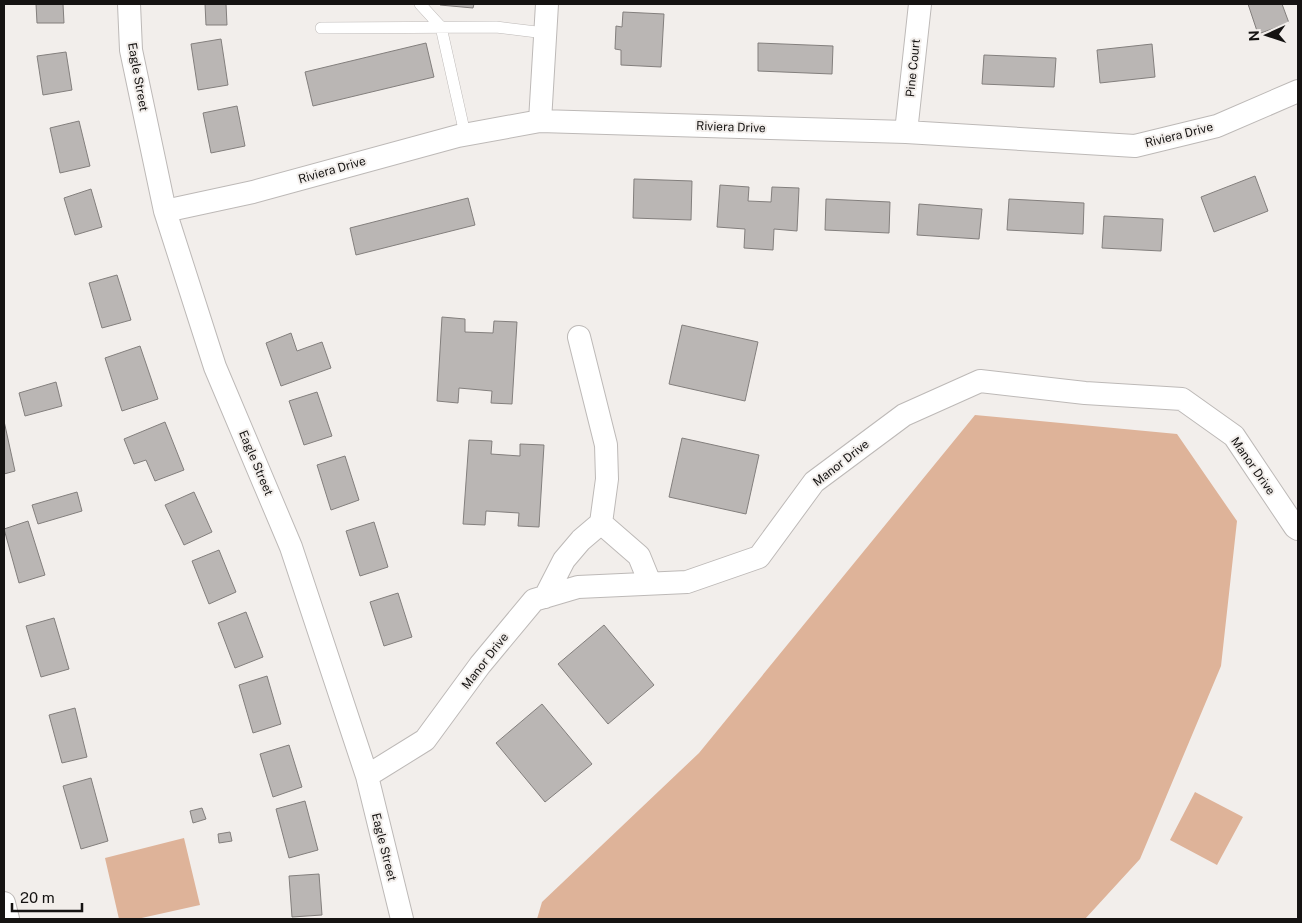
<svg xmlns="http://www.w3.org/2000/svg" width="1302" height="923" font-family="'Public Sans',sans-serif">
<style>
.green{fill:#deb399}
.building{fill:#bab6b4;stroke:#837f7d}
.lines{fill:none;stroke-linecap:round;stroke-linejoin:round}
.lane-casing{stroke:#bdb9b7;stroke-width:12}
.street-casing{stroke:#bdb9b7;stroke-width:24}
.lane{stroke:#fff;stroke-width:11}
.street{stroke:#fff;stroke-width:22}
.labels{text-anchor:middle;stroke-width:4;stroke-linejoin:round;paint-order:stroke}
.street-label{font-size:12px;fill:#151312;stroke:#f2eeeb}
</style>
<rect width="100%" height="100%" fill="#f2eeeb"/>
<path class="green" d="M975 415 1177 434 1237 521 1221 666 1140 859 1085 919H537L542 902 699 753Z
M1195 792 1243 817 1217 865 1170 840Z
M184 838 200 905 137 919H119L105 858Z"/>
<path class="building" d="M36 4H63L64 23H37Z
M205 4H226L227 25H206Z
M440 4H474L473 8 440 5Z
M1248 4H1282L1289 23 1258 34Z
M623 12 664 14 661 67 621 65V50L615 49 616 26 622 27Z
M221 39 228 85 198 90 191 44Z
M426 43 434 77 313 106 305 72Z
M758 43 833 46 832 74 758 71Z
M1152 44 1155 77 1100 83 1097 50Z
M66 52 72 90 43 95 37 56Z
M984 55 1056 58 1054 87 982 84Z
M237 106 245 146 211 153 203 113Z
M79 121 90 166 60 173 50 128Z
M1255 176 1268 211 1214 232 1201 197Z
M634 179 692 181 691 220 633 218Z
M720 185 749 187 748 201 771 202 772 187 799 188 797 231 774 229 773 250 744 248 745 229 717 227Z
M91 189 102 227 75 235 64 198Z
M468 198 475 225 356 255 350 228Z
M826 199 890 202 889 233 825 230Z
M1009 199 1084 203 1083 234 1007 230Z
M919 204 982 209 979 239 917 235Z
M1104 216 1163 219 1161 251 1102 248Z
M117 275 131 320 102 328 89 283Z
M442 317 465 319V332L493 333 494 321 517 322 512 404 491 403 492 391 459 388 458 403 437 401Z
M682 325 758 342 745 401 669 384Z
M291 333 297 351 322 342 331 368 281 386 266 343Z
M140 346 158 399 122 411 105 358Z
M56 382 62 406 25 416 19 393Z
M317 392 332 436 304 445 289 401Z
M4 421 15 471 4 474Z
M165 422 184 470 155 481 146 460 134 464 124 439Z
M682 438 759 455 746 514 669 497Z
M469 440 492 441 491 454 520 456V444L544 445 539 527 518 526 519 513 486 511 485 525 463 524Z
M345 456 359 500 331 510 317 465Z
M77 492 82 511 38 524 32 505Z
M194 492 212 532 184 545 165 505Z
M28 521 45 575 19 583 4 529Z
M374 522 388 567 360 576 346 531Z
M219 550 236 592 209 604 192 561Z
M398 593 412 637 384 646 370 602Z
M246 612 263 657 235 668 218 623Z
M54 618 69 669 41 677 26 626Z
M604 625 654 685 608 724 558 664Z
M267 676 281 724 253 733 239 685Z
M542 704 592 764 545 802 496 743Z
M75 708 87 757 62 763 49 715Z
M289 745 302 787 273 797 260 754Z
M91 778 108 841 81 849 63 786Z
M305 801 318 850 289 858 276 809Z
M202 808 206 819 193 823 190 811Z
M230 832 232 841 219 843 218 834Z
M319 874 322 915 292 917 289 876Z"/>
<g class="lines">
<g class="lane-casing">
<path id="lane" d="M420 4 441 27 465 134
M321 28 496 27 545 33"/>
</g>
<g class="street-casing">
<path id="street" d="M129 4 131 50 165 211 215 367 291 547 367 776 402 919
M540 121 547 4
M906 132 920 4
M165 211 253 192 458 136 540 121 906 132 1135 146 1217 126 1298 91
M601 523 639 556 650 583
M545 597 564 560 581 540 601 523 607 479 606 445 579 337
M367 776 425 740 480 665 534 600 578 587 687 582 759 557 814 482 904 415 980 381 1085 393 1182 399 1234 436 1295 527 1298 529
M4 903 8 919"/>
</g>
<use href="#lane" class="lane"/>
<use href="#street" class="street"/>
</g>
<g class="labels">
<g class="street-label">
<text transform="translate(913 68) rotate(-84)" y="4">Pine Court</text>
<text transform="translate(138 77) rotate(80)" y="4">Eagle Street</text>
<text transform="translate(731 127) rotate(2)" y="4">Riviera Drive</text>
<text transform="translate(1179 135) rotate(-14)" y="4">Riviera Drive</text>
<text transform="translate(332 170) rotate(-16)" y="4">Riviera Drive</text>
<text transform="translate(256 463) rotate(67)" y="4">Eagle Street</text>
<text transform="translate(841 463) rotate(-38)" y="4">Manor Drive</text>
<text transform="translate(1253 466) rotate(55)" y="4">Manor Drive</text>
<text transform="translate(485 661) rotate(-52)" y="4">Manor Drive</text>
<text transform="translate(384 847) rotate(76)" y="4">Eagle Street</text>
</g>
</g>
<rect width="1302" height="923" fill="none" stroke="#151312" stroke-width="10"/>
<g transform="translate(1267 35) rotate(267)" stroke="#f2eeeb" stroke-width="4" paint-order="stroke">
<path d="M0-4L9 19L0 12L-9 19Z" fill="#151312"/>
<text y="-8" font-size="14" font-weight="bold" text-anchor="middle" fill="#151312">N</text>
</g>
<path d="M12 903v8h70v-8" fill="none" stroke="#151312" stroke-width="2.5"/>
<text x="20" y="903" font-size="15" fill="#151312" stroke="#f2eeeb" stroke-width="4" paint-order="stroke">20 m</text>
</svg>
